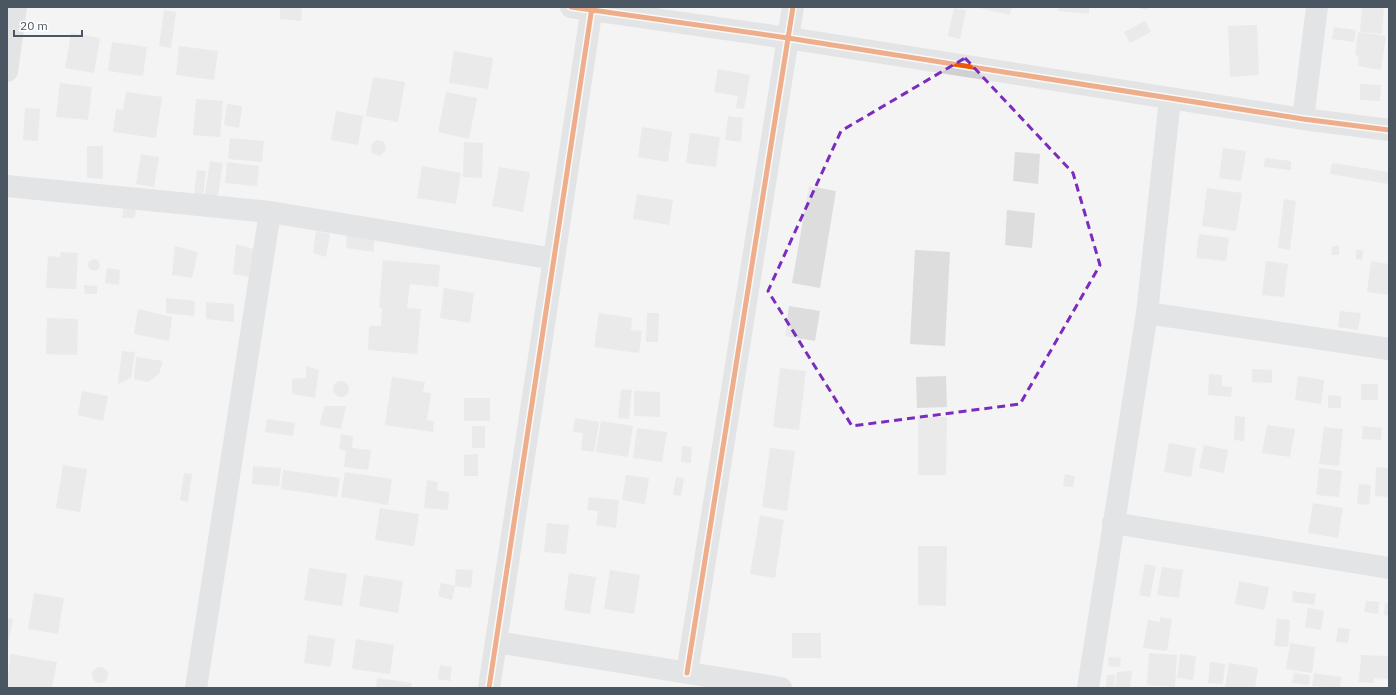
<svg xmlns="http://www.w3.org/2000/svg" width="1396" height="695" font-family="'IBM Plex Sans',sans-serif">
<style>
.building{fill:#ddddde}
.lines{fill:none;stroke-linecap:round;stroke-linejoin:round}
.minor{stroke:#ced0d2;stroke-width:22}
.cycleway-casing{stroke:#fff;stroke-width:8}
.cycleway{stroke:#e8590c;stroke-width:5}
.marked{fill:none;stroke:#7b2cbf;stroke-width:3;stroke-dasharray:8 5;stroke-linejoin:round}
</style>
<rect width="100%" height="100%" fill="#f4f4f4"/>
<path class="building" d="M280 7H302L301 21 280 19Z
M975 7H1012L1010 15Z
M1058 7H1089V14L1058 11Z
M1132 7H1148V10Z
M1362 7H1384L1382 34 1360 32Z
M954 8 966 10 960 39 948 36Z
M164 10 176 12 171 48 159 46Z
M1145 21 1151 32 1130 43 1124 32Z
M1257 25 1259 75 1230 77 1228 26Z
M1334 27 1356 30 1354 42 1332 39Z
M1358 32 1386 36 1381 70 1358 66 1359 56 1355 55Z
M71 33 100 38 94 73 65 68Z
M112 42 147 47 143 76 108 71Z
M179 46 218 51 214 80 176 75Z
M454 51 493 58 488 89 449 83Z
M718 69 750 75 744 109 736 108 738 96 714 92Z
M373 77 405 82 398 122 366 116Z
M60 83 92 87 88 120 56 117Z
M1360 84 1381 85 1380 101 1360 100Z
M126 92 162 97 156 138 113 132 116 109 123 110Z
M446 92 477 98 469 139 438 132Z
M196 99 223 101 220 137 193 135Z
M227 104 242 106 239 128 224 125Z
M25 108 40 109 38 141 23 140Z
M336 111 363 116 358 145 331 140Z
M728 116 743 118 741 142 725 140Z
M642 127 672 132 668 162 638 157Z
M690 133 720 137 716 167 686 163Z
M230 138 264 141 262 162 228 159Z
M377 140 384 142 386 150 380 156 372 153 371 145Z
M464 142 483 143 482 178 463 177Z
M87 146H103V179L87 178Z
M1223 148 1246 151 1241 181 1219 178Z
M1015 152 1040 154 1038 184 1013 181Z
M141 154 159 157 154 187 136 184Z
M1265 158 1291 161V170L1264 167Z
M210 161 223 163 217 202 204 200Z
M227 162 259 166 257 186 225 183Z
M1332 163 1389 172V184L1330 174Z
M422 166 461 173 456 204 417 198Z
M499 167 530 172 523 212 492 206Z
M197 170 206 171 203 196 194 195Z
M809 186 836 191 820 288 792 283Z
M1207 188 1242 193 1236 231 1202 226Z
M637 194 673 200 669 225 633 219Z
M1284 199 1296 201 1290 250 1278 248Z
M124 206 136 207 135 218H122Z
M1007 210 1035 213 1032 248 1005 245Z
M316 231 330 234 326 257 313 253Z
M347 233 374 237V252L346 248Z
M1199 234 1229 238 1226 261 1196 258Z
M236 244 257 250 251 277 233 274Z
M175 246 198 252 192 278 172 275Z
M1332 246H1339V255H1331Z
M915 250 950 252 945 346 910 344Z
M1356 250H1363L1362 260 1356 259Z
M61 252 78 253 76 289 46 288 48 256 60 257Z
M88 265a6 6 0 1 1 12 0a6 6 0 1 1-12 0Z
M383 260 440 265 438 287 410 284 407 308 421 309 417 354 368 350 369 326H381L382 308H379Z
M1266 261 1288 264 1284 297 1262 295Z
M1371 261 1389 264V295L1367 292Z
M107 268 120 270 119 285 105 283Z
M84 285 97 286V294H85Z
M444 288 474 293 470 323 440 318Z
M166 298 195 301 194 316 166 313Z
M206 302 234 304V322L206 319Z
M789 306 820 311 815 341 785 336Z
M138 309 172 317 169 341 134 334Z
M1340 311 1361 313 1358 330 1338 327Z
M599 313 632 318 631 330 642 331 639 353 594 347Z
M647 313H659L658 342H646Z
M47 318 78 319 77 355 46 354Z
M122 351 135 352 131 378 118 384Z
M136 357 163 361 159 374 148 382 134 379Z
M306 366 319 370 315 398 292 394V379L306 378Z
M780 368 806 371 799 430 773 427Z
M1252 369 1272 370V383L1252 382Z
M1209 374 1222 375V386L1232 387 1231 397 1208 395Z
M946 376 947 407 917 408 916 377Z
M1298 376 1324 380 1321 404 1295 400Z
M392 377 425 382 423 392 431 393 427 420 434 421 433 432 385 425Z
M333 389a8 8 0 1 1 16 0a8 8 0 1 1-16 0Z
M1361 384H1378V400H1361Z
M621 389 632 390 629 419 618 418Z
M82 391 108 396 103 421 78 415Z
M634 391 660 392V417L634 416Z
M1328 395 1341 396V408H1328Z
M464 398H490V421H464Z
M325 406H346L341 429 319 425Z
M1235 416 1245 417 1244 441 1234 440Z
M918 417H947L946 475H918Z
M575 418 599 422 594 452 581 450 583 433 573 432Z
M267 419 295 423 293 436 265 432Z
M601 421 633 426 628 457 596 452Z
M1267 425 1295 429 1290 457 1262 453Z
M472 426H485V448H472Z
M1363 426 1382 428 1381 440 1362 439Z
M1324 427 1343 429 1339 466 1319 464Z
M637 428 667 432 662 462 633 458Z
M341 434 353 436 352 448 371 450 368 470 344 467 346 451 339 449Z
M1169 443 1196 448 1191 477 1164 472Z
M1204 445 1228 450 1224 473 1199 468Z
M682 446 692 447 691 463 681 462Z
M770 448 795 451 787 511 762 507Z
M478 454V476H464V455Z
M63 465 87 469 80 512 56 508Z
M253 466 281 468 279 486 252 484Z
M1376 467 1389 468V497L1375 496Z
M1319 468 1342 471 1339 497 1316 495Z
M283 470 340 478 337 497 281 489Z
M345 472 392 479 388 505 341 497Z
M184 473 192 474 188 502 180 500Z
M1065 474 1075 476 1073 487 1063 486Z
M626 475 649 478 645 504 622 500Z
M676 477 684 478 681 496 673 495Z
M427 480 438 482 437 490 449 492 448 510 424 508Z
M1359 484 1371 485 1369 505 1357 504Z
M589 497 619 500 616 528 596 525 598 511 587 510Z
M1313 503 1343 508 1338 538 1308 533Z
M380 508 419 514 414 546 375 540Z
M760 515 784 520 775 578 750 574Z
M547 523 569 525 566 554 544 552Z
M918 546H947L946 606 918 605Z
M1145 564 1156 566 1150 597 1139 595Z
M1162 567 1183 570 1179 598 1157 595Z
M309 568 347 574 342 606 304 600Z
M456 569 473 570 471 588 455 586Z
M610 570 640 575 634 614 604 609Z
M569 573 596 577 590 614 564 610Z
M364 575 403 581 398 613 359 606Z
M1239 581 1269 587 1264 610 1235 604Z
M441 583 455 586 452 600 438 596Z
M1293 591 1316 594 1314 605 1292 602Z
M34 593 64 598 58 634 28 629Z
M1366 601 1379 602 1378 614 1364 612Z
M1385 603H1389V616L1384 615Z
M1308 608 1324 611 1321 630 1305 627Z
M1160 617 1172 619 1167 651 1143 648 1148 620 1160 622Z
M7 618 13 619 9 640 7 639Z
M1277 619 1290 620 1288 647 1274 646Z
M1338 628 1350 629 1348 643 1336 642Z
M792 633H821V658H792Z
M308 635 335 639 331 667 304 663Z
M356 639 394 645 390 674 352 669Z
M1290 643 1315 647 1312 673 1286 669Z
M1149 653 1177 655 1175 687 1147 685Z
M10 654 57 662 52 688 7 687Z
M1180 654 1196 656 1193 680 1177 678Z
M1361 655 1389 656V679L1374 678V683L1359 682Z
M1109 657 1121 658 1120 667 1108 666Z
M1210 662 1225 664 1223 684 1208 683Z
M1229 663 1258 668 1255 688H1225Z
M440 665 452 667 450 681 438 679Z
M92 675a8 8 0 1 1 16 0a8 8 0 1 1-16 0Z
M1132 671 1130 688H1115L1117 672Z
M1294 673 1310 675 1309 685 1292 683Z
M1314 673 1341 677 1340 688 1312 686Z
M1107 675H1115L1114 688H1106Z
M377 678 412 683 411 688H376Z"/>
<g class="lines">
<path class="minor" d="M571 7 788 38 1303 119 1389 130
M7 71 16 7
M1303 119 1317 7
M7 186 270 212 554 259
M1147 313 1389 349
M1113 523 1389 568
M496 642 781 688
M687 673 793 7
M196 688 270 212
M489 688 592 7
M1088 688 1147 313 1170 99"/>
<g class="cycleway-casing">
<path id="cycleway" d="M571 7 788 38 1303 119 1389 130
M687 673 793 7
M489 688 592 7"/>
</g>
<use href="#cycleway" class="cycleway"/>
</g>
<path d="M0 0H1396V695H0ZM965 58 1073 173 1100 265 1020 404 852 426 768 291 841 131Z" fill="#f4f4f4" fill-opacity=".55" fill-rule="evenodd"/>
<path class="marked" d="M965 58 1073 173 1100 265 1020 404 852 426 768 291 841 131Z"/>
<rect width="1396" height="695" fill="none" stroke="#4a5661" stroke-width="16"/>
<path d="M14 30v6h68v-6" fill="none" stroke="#4a5661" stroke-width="2"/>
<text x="20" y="30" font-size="12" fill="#4a5661" stroke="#ffffff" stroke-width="3" paint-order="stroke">20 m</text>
</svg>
